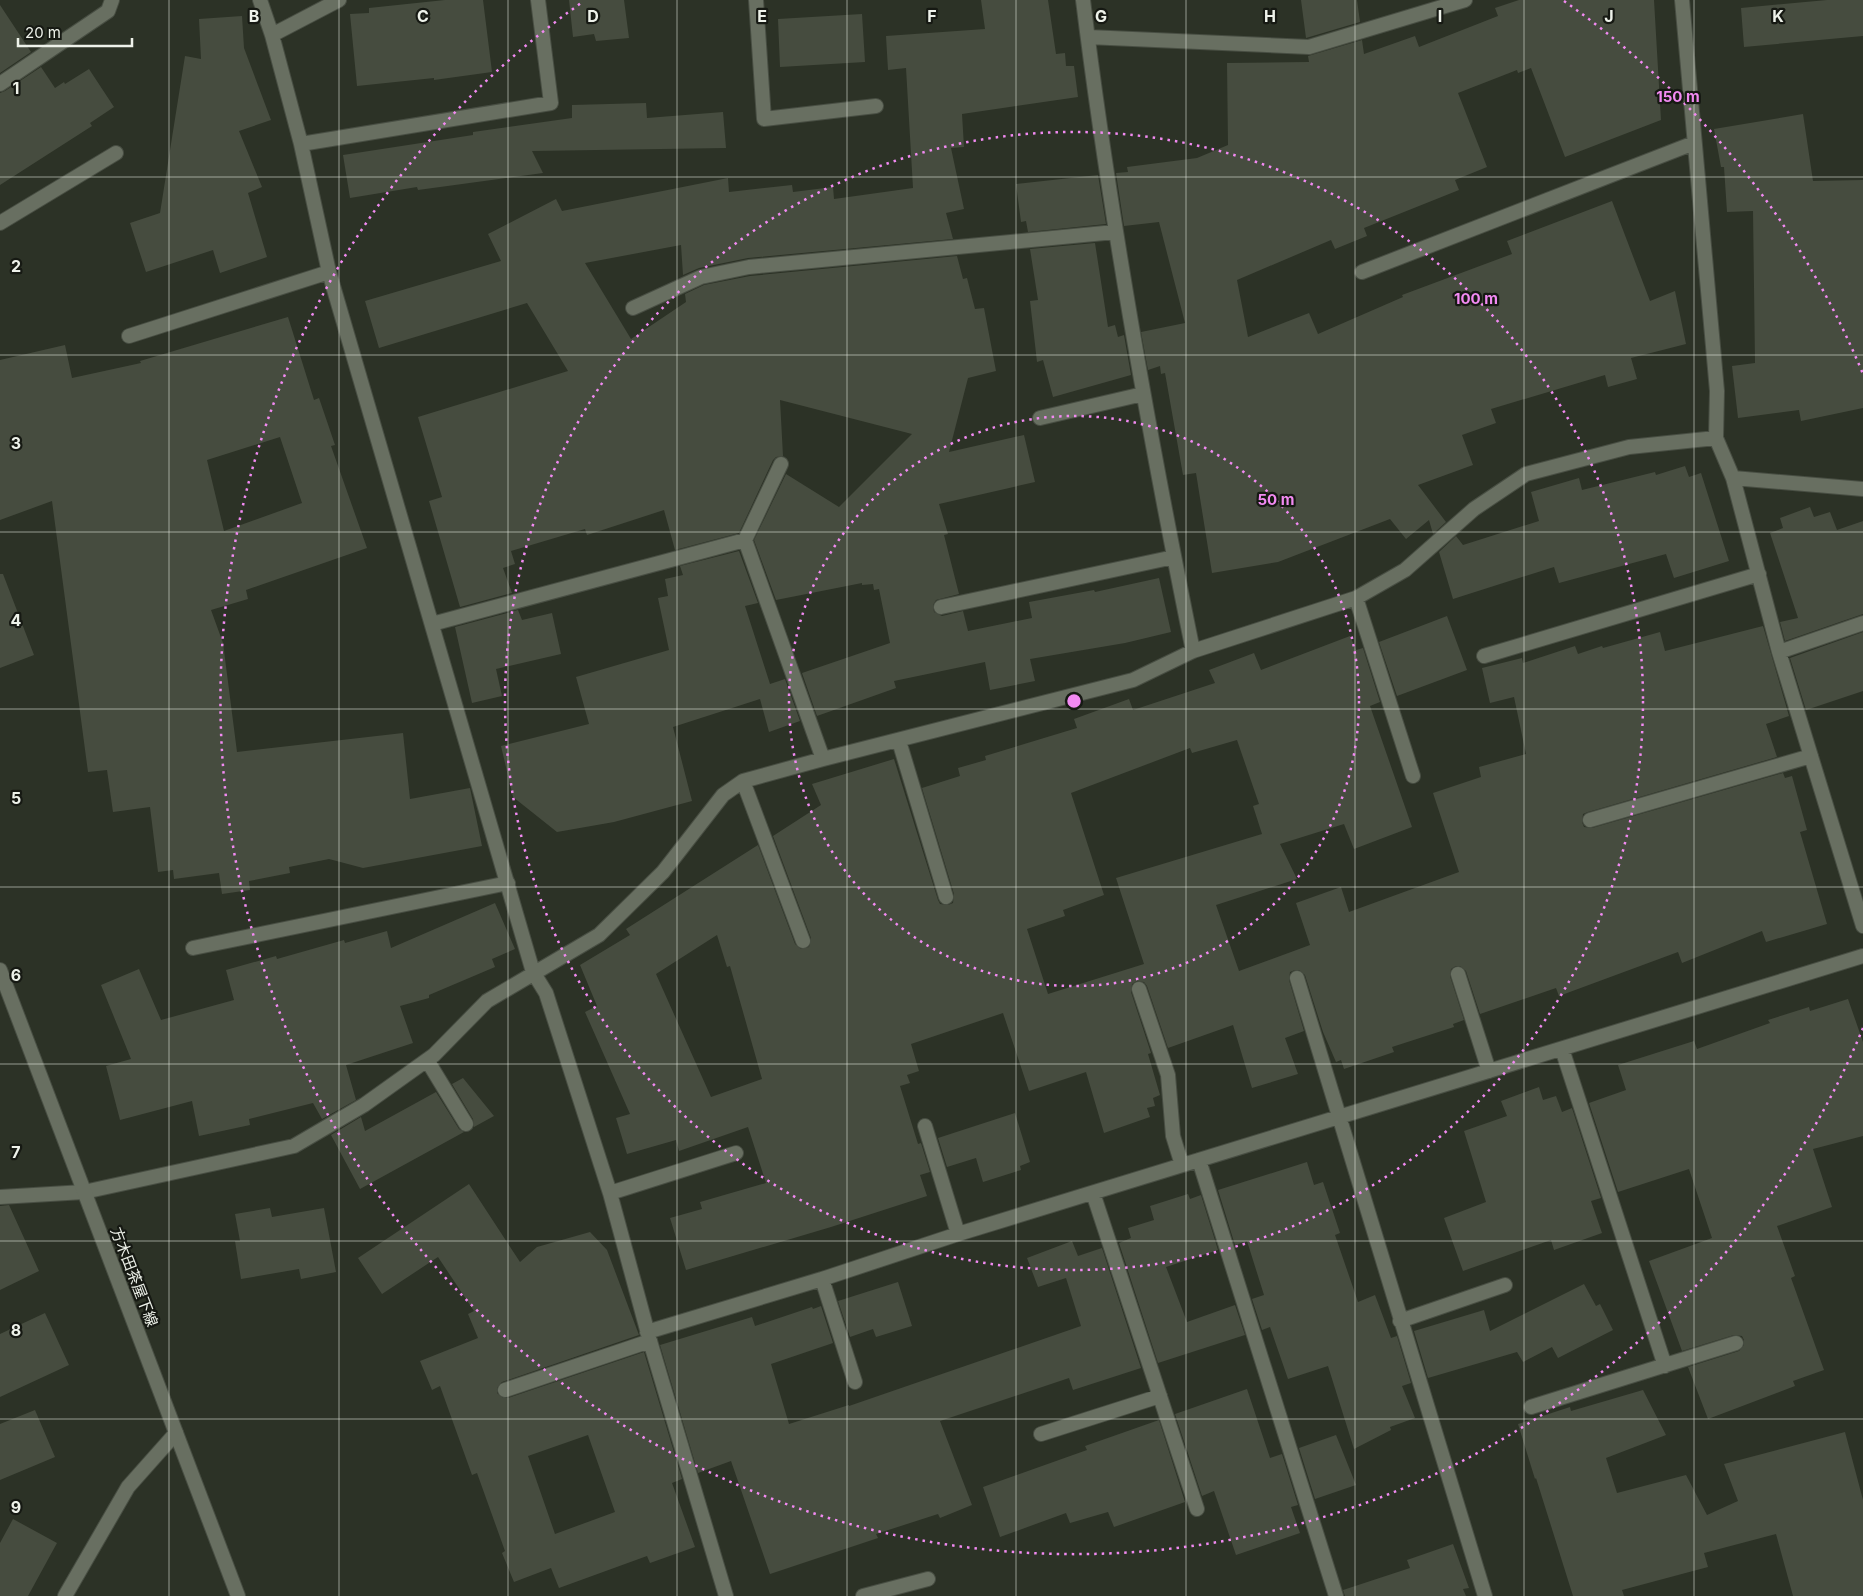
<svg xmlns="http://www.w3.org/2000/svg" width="1863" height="1596" font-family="Inter,'Noto Sans JP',sans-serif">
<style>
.building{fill:#464c3f;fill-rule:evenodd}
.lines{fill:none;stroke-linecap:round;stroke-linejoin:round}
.service-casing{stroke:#484e43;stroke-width:16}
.minor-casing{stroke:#484e43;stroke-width:16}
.tertiary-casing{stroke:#484e43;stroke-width:16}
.service{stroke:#686f61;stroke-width:14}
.minor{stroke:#686f61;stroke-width:14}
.tertiary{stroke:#686f61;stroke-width:14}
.grid{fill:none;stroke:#eef2ea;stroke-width:1;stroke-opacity:0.55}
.ring{fill:none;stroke:#f28af2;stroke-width:2.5;stroke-dasharray:2.5 5}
.labels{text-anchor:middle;stroke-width:4.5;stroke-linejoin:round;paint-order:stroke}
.street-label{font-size:15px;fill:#eef2ea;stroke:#161913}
.grid-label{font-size:16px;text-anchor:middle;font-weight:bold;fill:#eef2ea;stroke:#161913;stroke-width:4.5;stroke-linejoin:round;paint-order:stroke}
.centre{fill:#f28af2;stroke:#161913;stroke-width:2.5}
.ring-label{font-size:15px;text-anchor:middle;font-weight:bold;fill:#f28af2;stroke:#161913;stroke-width:4.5;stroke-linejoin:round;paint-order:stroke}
</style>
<rect width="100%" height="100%" fill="#2c3226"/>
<path class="building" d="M445 0H483L492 72 434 80V78L357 86 350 14 369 13V8Z
M569 0H624L629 38 596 41 594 34 573 37Z
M981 0H1048L1056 54 1065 53 1066 66H1074L1078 97 962 114 964 147 951 148 964 209 946 213 953 239 748 258 699 268 683 275 681 245 585 263 631 339 686 302 685 294 704 285 750 276 957 256 963 279 967 278 975 309 984 308 996 371 968 378 949 452 1024 435 1035 482 939 504 948 534 944 535 959 594 936 600 933 605 934 612 942 616 963 611 968 631 1032 618 1029 602 1094 590 1095 592 1159 578 1171 632 1125 643 1030 659 1035 681 990 690 985 662 894 681 896 688 817 716 802 673 890 643 879 589 874 590 873 584 862 585V583L776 600 754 540 786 474 839 507 912 434 780 400 783 456 776 457 773 460 739 533 675 550 664 510 587 535 585 529 511 551 515 564 503 568 512 593 460 607 429 501 442 497 418 417 568 371 527 303 379 348 365 301 501 261 488 234 556 199 562 211 728 178 729 192 792 185 793 192 833 187 834 199 913 188 906 68 888 70 886 36 985 29Z
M1301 0H1357L1360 22 1306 38Z
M1519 0H1654L1661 120 1565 157 1531 68 1518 73 1517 70 1458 93 1487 167 1455 180 1459 190 1364 228 1367 236 1335 249 1331 240 1237 280 1248 337 1309 313 1318 334 1403 297 1402 295 1512 254 1507 241 1612 201 1650 301 1675 291 1686 344 1631 358 1637 379 1608 387 1605 375 1491 409 1496 423 1462 435 1473 465 1418 485 1446 522 1433 534 1429 520 1406 539 1390 519 1278 562 1212 573 1196 473 1183 475 1165 373 1161 374 1160 366 1148 370 1141 332 1185 323 1159 222 1124 226 1116 173 1128 172 1127 167 1197 158 1228 145 1227 63 1309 62 1308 56 1362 40 1364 54 1415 36 1419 47 1498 16 1495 8Z
M1827 0H1863V36L1744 47 1741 8Z
M0 5 31 52 0 73Z
M862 14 865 62 780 67 778 19Z
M242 16 244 48 271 120 239 131 262 187 248 193 267 257 220 273 213 250 146 272 130 223 160 213 185 56 201 59 199 19Z
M41 67 55 88 64 82 65 84 89 69 114 107 90 123 92 126 0 185V93L5 91Z
M646 103 647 118 723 112 726 148 532 151 543 173 418 190 417 187 350 198 343 155 473 135V132L572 118V105Z
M1803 114 1813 181 1863 180V408L1801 421 1799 410 1738 418 1732 366 1755 363 1753 211 1727 212 1724 167H1721L1714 129Z
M1098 175 1106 224 1028 232 1026 221 1021 222 1016 184Z
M1095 243 1108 327 1115 325 1118 337 1124 335 1131 375 1053 397 1043 360 1037 362 1030 301 1038 300 1030 249Z
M288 317 314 400 319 398 335 445 331 446 367 548 246 590 248 599 211 610 223 643 237 752 403 733 410 799 470 788 482 846 363 868 329 859 289 867 290 873 249 881 250 890 222 894 219 873 174 879 173 870 158 872 150 807 113 812 107 770 88 772 52 501 0 520V360L65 345 72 378 141 363 140 361ZM280 437 302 503 224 531 207 460Z
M1685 466 1689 477 1701 473 1729 561 1674 578 1666 554 1559 583 1554 567 1453 599 1439 552 1456 536 1463 545 1539 521 1531 492 1579 478 1582 490 1655 472 1656 475Z
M1810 507 1814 517 1830 512 1837 530 1863 521V614L1785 641 1780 622 1798 618 1770 533 1783 528 1780 518Z
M739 551 758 603 745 606 770 684 785 679 800 721 769 732 760 699 673 727 692 801 614 822 557 832 513 797 501 746 589 724 576 677 669 650 658 598 668 596 665 579 683 575 680 566Z
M0 574H3L34 655 0 668Z
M518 610 522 620 552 613 561 654 496 669 502 696 472 703 455 627Z
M1447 616 1467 670 1397 696 1379 642Z
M1763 626 1789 716 1766 724 1777 757 1588 812 1583 814 1582 822 1584 827 1592 828 1783 773 1785 778 1792 776 1807 830 1800 832 1827 924 1766 942 1762 931 1682 963 1678 952 1559 996 1556 988 1480 1014 1466 971 1460 966H1456L1451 969 1450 976 1464 1020 1453 1024 1454 1027 1392 1047 1394 1052 1344 1069 1341 1060 1336 1062 1323 1032 1305 975 1299 970H1295L1290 972 1289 980 1304 1031 1285 1038 1298 1074 1252 1088 1233 1025 1168 1048 1147 986 1144 982 1137 981 1132 984 1131 992 1151 1053 1148 1054 1160 1095 1153 1098 1155 1106 1147 1108 1150 1117 1104 1133 1086 1072 1029 1091 1003 1013 911 1044 919 1071 907 1075 910 1083 900 1086 918 1144 921 1143 930 1172 920 1175 927 1196 831 1227 686 1270 670 1218 702 1209 700 1202 766 1183 748 1127 679 1151 676 1140 627 1154 616 1118 630 1114 585 1012 597 1006 580 965 630 935 626 929 758 845 795 944 801 949 809 947 811 938 773 836 821 805 812 784 894 759 938 900 940 904 948 905 953 903 954 894 922 788 960 776 958 768 986 760 985 756 1077 728 1074 719 1129 699 1133 710 1215 683 1209 670 1254 653 1261 670 1350 636 1356 650 1363 648 1380 702 1370 706 1412 827 1354 849 1344 824 1280 844 1297 879 1216 905 1239 971 1310 945 1296 903 1341 887 1349 912 1459 872 1433 793 1481 777 1479 767 1526 754 1514 697 1490 703 1482 668 1522 658 1523 663 1575 646 1578 654 1602 646 1603 648 1660 632 1665 651ZM1237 740 1259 804 1253 806 1262 834 1116 878 1144 964 1048 994 1027 929 1065 916 1063 910 1104 895 1071 793 1190 748 1192 753ZM717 935 727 967 730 966 762 1079 711 1097 656 974Z
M1863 632V691L1806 710 1790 658Z
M495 903 515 949 492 959 495 967 429 995V998L400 1006 413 1043 346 1065 356 1100 322 1119 313 1103 249 1119 250 1125 199 1136 192 1101 120 1120 106 1066 131 1059 101 985 139 969 161 1020 234 1000 226 970 276 956 277 959 344 940 345 943 387 931 391 948Z
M1848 999 1863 1042V1136L1813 1149 1832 1207 1777 1226 1795 1276 1791 1278 1824 1370 1793 1381 1795 1386 1708 1419 1688 1367 1739 1351 1744 1345V1340L1742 1336 1734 1335 1682 1351 1649 1261 1712 1238 1689 1169 1618 1192 1589 1103 1626 1090 1618 1065 1694 1041 1697 1049 1770 1023 1768 1020 1809 1007 1810 1011Z
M463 1078 494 1116 474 1127 473 1119 452 1084Z
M1539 1087 1543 1100 1556 1096 1562 1112 1572 1108 1601 1198 1591 1201 1602 1233 1554 1250 1551 1240 1463 1271 1444 1218 1486 1202 1464 1131 1507 1116 1501 1101Z
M436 1092 459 1129 464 1132 360 1189 331 1135 361 1117 365 1131Z
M1015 1113 1030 1162 1020 1166 1021 1170 983 1182 976 1158 947 1167 938 1138Z
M1307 1162 1314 1185 1323 1182 1340 1233 1335 1235 1358 1302 1375 1295 1391 1338 1397 1336 1411 1383 1402 1386 1415 1418 1390 1427 1391 1430 1354 1449 1328 1366 1288 1379 1270 1327 1262 1330 1252 1299 1264 1295 1247 1241 1235 1245 1218 1190Z
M469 1184 520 1262 537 1247 590 1232 607 1250 639 1335 502 1382 497 1388V1393L503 1398H508L644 1352 682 1479 672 1483 695 1547 650 1563 647 1556 559 1588 551 1568 514 1582 502 1553 505 1551 477 1473 472 1475 440 1386 432 1390 420 1361 478 1338 468 1314 474 1311 438 1257 382 1294 358 1258ZM588 1435 615 1512 555 1534 528 1456Z
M1188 1194 1190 1199 1201 1195 1218 1250 1166 1267 1187 1322 1235 1305 1245 1335 1158 1363 1119 1243 1131 1238 1128 1228 1154 1220 1150 1206Z
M9 1205 39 1271 0 1290V1206Z
M270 1208 272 1217 324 1208 336 1272 301 1279 299 1269 241 1279 235 1241H240L235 1214Z
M1072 1241 1078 1256 1102 1248 1141 1368 1073 1390 1069 1378 940 1421 972 1505 940 1518 938 1514 876 1534 878 1538 770 1574 731 1461 698 1473 660 1345 752 1317 755 1326 812 1307 813 1309 821 1306 833 1343 771 1364 789 1424 849 1405V1406L1081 1326 1066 1278 1038 1287 1027 1258Z
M898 1282 912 1326 876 1337 873 1329 850 1337 838 1301Z
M1584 1284 1596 1306 1600 1304 1613 1330 1558 1358 1552 1347 1523 1362 1517 1352 1428 1378 1414 1331 1484 1310 1490 1331Z
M45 1313 69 1365 0 1397V1334Z
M1247 1389 1270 1458 1282 1454 1298 1505 1291 1507 1300 1533 1236 1555 1214 1491 1202 1496 1175 1414Z
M1643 1390 1666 1435 1606 1458 1617 1493 1686 1475 1707 1515 1738 1501 1724 1464 1845 1432 1863 1500V1596H1793L1776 1534 1704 1553 1708 1567 1622 1590 1624 1596H1573L1536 1478 1535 1479 1518 1424 1570 1407 1571 1411Z
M35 1410 55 1457 0 1480V1424Z
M1159 1420 1185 1502 1114 1527 1108 1512 1070 1523 1066 1513 1000 1537 983 1487 1087 1450 1085 1446Z
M1336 1435 1356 1485 1315 1499 1299 1448Z
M13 1519 57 1543 28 1596H0V1543Z
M1453 1544 1469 1588 1463 1589 1466 1596H1345L1343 1590 1410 1568 1407 1560Z"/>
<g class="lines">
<g class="service-casing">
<path id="service" d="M0 84 108 11 112 0
M0 223 116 153
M193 948 508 883"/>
</g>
<g class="minor-casing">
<path id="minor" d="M260 0 272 35 301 144 329 272 533 972 546 993 610 1193 650 1341 726 1596
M756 0 764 119 876 106
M1083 0C1110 219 1149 435 1193 651
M1682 0 1717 391 1716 438 1733 478 1779 652 1863 926
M272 35 339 0
M1088 37 1309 47 1465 0
M301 144 551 103 538 0
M1362 272 1694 143
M633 308 701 277 749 267 1115 232
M129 336 329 272
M1040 418 1143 394
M1733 478 1863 489
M745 540 781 464
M1356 598 1413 776
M941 607 1174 557
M432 624 745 540 823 759
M1779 652 1863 623
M1484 656 1759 574
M899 741 946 897
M743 781 803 941
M1590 820 1811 756
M1458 974 1489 1071
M1297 978 1485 1596
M1139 989 1168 1075 1173 1136 1182 1165
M1562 1049 1665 1366
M427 1060 466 1124
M925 1126 958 1234
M1199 1160 1336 1596
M610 1193 736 1153
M1093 1193 1197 1509
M0 1197 84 1192 294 1146 364 1105 434 1055 487 1001 599 935 663 872 723 795 743 781 823 759 1133 680 1193 651 1356 598 1405 570 1474 509 1526 474 1629 447 1716 438
M822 1279 855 1382
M1400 1321 1505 1285
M647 1332 822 1279 958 1234 1863 956
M505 1390 650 1341
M1531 1407 1736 1343
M1041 1434 1160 1396
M65 1596 128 1487 176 1433
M863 1596 928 1579"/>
</g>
<g class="tertiary-casing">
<path id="tertiary" d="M0 970 238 1596"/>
</g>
<use href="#service" class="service"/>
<use href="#minor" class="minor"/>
<use href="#tertiary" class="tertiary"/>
</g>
<path class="grid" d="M169 0V1596M339 0V1596M508 0V1596M677 0V1596M847 0V1596M1016 0V1596M1186 0V1596M1355 0V1596M1524 0V1596M1694 0V1596M0 177H1863M0 355H1863M0 532H1863M0 709H1863M0 887H1863M0 1064H1863M0 1241H1863M0 1419H1863"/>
<g class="ring">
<circle cx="1074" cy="701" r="285"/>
<circle cx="1074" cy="701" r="569"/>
<path d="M1863 1028A854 854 0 1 1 584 1M1564 1A854 854 0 0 1 1863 374"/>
</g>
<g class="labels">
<g class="street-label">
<text transform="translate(134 1277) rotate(69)" y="5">方木田茶屋下線</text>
</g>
</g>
<g class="grid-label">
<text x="254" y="22">B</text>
<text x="423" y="22">C</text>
<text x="593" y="22">D</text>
<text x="762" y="22">E</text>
<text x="932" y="22">F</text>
<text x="1101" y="22">G</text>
<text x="1270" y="22">H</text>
<text x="1440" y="22">I</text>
<text x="1609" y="22">J</text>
<text x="1778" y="22">K</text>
<text x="16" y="94">1</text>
<text x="16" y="272">2</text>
<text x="16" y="449">3</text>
<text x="16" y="626">4</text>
<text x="16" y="804">5</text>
<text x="16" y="981">6</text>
<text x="16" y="1158">7</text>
<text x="16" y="1336">8</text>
<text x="16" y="1513">9</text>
</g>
<circle cx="1074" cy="701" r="8" class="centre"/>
<g class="ring-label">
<text x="1678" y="102">150 m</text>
<text x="1476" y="304">100 m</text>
<text x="1276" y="505">50 m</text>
</g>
<path d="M18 38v8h114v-8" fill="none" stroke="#eef2ea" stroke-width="2.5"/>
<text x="25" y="38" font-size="15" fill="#eef2ea" stroke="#161913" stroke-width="4" paint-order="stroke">20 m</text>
</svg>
